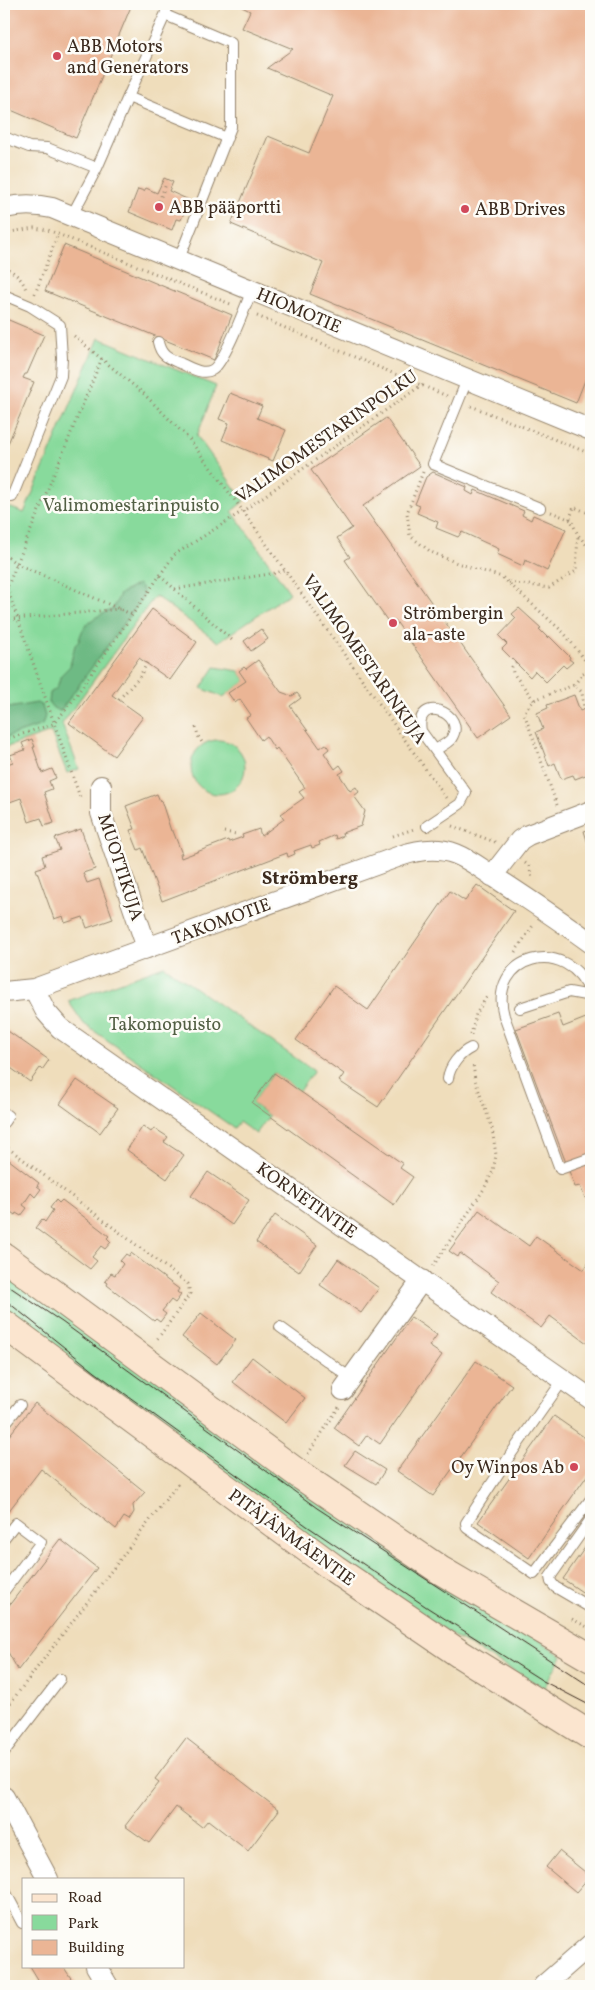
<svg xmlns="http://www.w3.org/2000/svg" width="595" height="1990" font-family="Vollkorn,serif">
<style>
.green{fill:#88da9c;stroke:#62825d}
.forest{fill:#6eba84;stroke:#547251}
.building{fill:#ebb595}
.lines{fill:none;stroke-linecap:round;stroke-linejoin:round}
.lane-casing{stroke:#95846c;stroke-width:12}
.street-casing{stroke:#95846c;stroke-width:22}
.secondary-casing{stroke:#95846c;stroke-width:30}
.path{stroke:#95846c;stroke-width:3;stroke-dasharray:1 4;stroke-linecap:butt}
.lane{stroke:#fff;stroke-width:10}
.street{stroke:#fff;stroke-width:20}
.secondary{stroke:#fbe5cf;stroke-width:28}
.tram{stroke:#3b2a1e;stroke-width:1}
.poi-dot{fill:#d1495b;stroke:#fdfcf7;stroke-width:2}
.labels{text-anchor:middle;stroke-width:5;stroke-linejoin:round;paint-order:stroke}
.poi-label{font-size:18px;fill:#3b2a1e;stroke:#fdfcf7;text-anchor:start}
.street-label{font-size:18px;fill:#3b2a1e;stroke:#fdfcf7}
.park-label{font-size:18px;fill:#525f44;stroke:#fdfcf7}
.neighbourhood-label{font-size:19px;font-weight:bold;fill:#3b2a1e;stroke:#fdfcf7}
</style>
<rect width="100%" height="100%" fill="#fdfcf7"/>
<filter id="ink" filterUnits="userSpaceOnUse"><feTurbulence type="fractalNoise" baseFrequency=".02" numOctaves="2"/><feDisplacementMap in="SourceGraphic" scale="10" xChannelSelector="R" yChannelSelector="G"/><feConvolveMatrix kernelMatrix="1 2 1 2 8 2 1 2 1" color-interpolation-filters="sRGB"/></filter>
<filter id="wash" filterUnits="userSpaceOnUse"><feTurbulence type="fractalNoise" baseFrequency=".0096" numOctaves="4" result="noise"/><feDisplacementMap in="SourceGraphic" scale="20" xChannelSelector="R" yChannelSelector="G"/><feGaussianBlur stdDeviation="1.12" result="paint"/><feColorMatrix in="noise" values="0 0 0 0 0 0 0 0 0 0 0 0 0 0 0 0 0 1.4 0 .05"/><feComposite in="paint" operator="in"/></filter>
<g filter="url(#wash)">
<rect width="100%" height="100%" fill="#efddbb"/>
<path class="green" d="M99 338 216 386 197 436 244 501 232 511 290 593 218 642 155 596 62 724 79 769 67 773 51 732 4 748V561L8 552 4 549V505L24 513Z
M215 667 239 671 246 681 223 697 201 688Z
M191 767a27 27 0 1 1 54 0a27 27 0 1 1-54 0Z
M164 966 314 1071 299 1091 274 1073 252 1103 269 1116 256 1134 239 1122 234 1128 84 1024 68 1001Z
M4 1267 562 1656 544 1688 456 1638 361 1575 70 1362 4 1311Z"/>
<path class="forest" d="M138 584C144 589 144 593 141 600L60 711 53 708 49 703 50 693 57 688 61 675 70 666 75 645 79 641C83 621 96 617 113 609L120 594Z
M37 703 42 706 45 716 42 725 4 738V717L8 708Z"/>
<g id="blocks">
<path class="building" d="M4 4H132L76 138 4 107Z
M243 4H591V365L576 403 310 294 323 263 231 224 268 136 309 153 333 96 267 68 293 49 242 28 250 11 242 7Z
M164 178 173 182 169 191 189 200 181 220 176 219 172 230 129 212 138 189 144 191 146 188 157 193Z
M64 245 232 315 214 360 45 291Z
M4 318 44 335 27 374H25L23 378 34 382 4 453Z
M230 393 262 406 257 418 286 430 273 461 222 440 229 423 219 419Z
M386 418 420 466 363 506 511 715 478 738 395 620 389 623 345 560 350 557 337 538 352 528 311 470Z
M433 472 467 487 466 491 473 495 475 490 524 511 522 515 531 520 533 515 566 529 547 571 525 560 523 566 497 554 499 549 462 532 458 537 436 528 438 522 417 513 420 506 415 504 426 477Z
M519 608 541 628 539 629 548 638 549 636 570 657 569 659 573 662 566 668 563 665 546 682 535 671 530 677 502 649 507 644 499 636 516 618 512 614Z
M152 609 197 642 170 680 139 658 112 695 143 717 114 756 69 723Z
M261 629 268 639 251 651 244 641Z
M258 660 281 692 292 696 297 693 301 698 290 706 320 748 326 744 329 749 324 753 335 769 340 765 344 771 339 774 350 791 356 787 359 792 354 796 365 811 361 826 342 833 343 836 336 839 335 835 319 842 320 845 312 848 311 845 294 851 295 854 288 857 287 853 162 901 142 848 138 850 130 830 135 829 126 806 157 794 160 801 161 800 171 831H173L182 854H180L181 858 228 840 229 842 243 837 242 835 259 829 261 836 284 819 281 814 304 798 299 792 305 788 277 748 275 750 266 736 261 740 246 718 251 715 240 699 235 703 228 693 246 681 239 671 244 667 246 669Z
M574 695 580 711 591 706V773L575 779 573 775 561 779 555 763 549 766 543 750 536 732 543 729 537 713 548 708 547 705Z
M32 739 35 747H33L42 773 52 769 56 778 49 781 52 789 44 792 54 823 44 826 41 818 29 822 21 798 4 804V765L13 762 10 755 25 750 22 743Z
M81 829 95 869 83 873 87 883 99 879 113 919 87 928 83 917 65 923 63 916 54 919 36 869 45 866 42 856 60 850 55 838Z
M591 829V846L589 847 584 831Z
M477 885 514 911 378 1107 339 1081 344 1074 296 1040 334 986 368 1010 450 891 465 901Z
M558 1014 563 1027 591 1016V1203L589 1197 585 1198 580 1186 575 1187 516 1029Z
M5 1029 49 1060 42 1070 40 1068 30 1082 4 1063V1031Z
M274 1073 403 1164 400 1168 413 1177 394 1205 252 1103Z
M77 1080 118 1108 100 1133 60 1104Z
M143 1126 151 1132 154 1128 168 1137 164 1142 184 1155 167 1179 127 1150Z
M4 1156 39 1183 37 1186 41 1189 35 1197 31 1193 23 1205 27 1208 21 1216 16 1213 15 1215 4 1207Z
M208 1172 249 1200 232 1225 191 1196Z
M56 1200 59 1203 62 1200 109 1236 107 1238 111 1242 105 1249 101 1246 92 1257 97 1261 90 1269 35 1228 42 1219 45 1222 53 1210 50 1208Z
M479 1210 529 1246 536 1236 584 1270 591 1259V1346L550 1316 541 1328 491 1292 499 1281 460 1253 458 1257 449 1251Z
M275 1215 317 1245 299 1272 256 1242Z
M131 1253 179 1289 177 1292 181 1295 175 1303 171 1300 162 1311 166 1314 160 1322 156 1319 154 1321 107 1285 108 1283 105 1281 111 1273 115 1275 123 1264 120 1261 126 1254 129 1256Z
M338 1259 379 1288 361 1313 320 1285Z
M201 1313 236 1340 217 1364 182 1337Z
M411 1317 437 1335 429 1346 442 1355 380 1444 367 1435 359 1446 334 1428Z
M252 1357 305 1398 286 1423 233 1382Z
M476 1361 512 1385 433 1496 397 1471Z
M35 1403 145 1492 133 1505 134 1512 129 1520 124 1517 116 1529 41 1469 4 1517V1442Z
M554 1416 591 1442V1470L529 1558 478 1522Z
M355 1451 385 1470 376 1484 345 1465Z
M60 1539 97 1568 18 1670 4 1645V1612Z
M591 1539V1598L563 1579Z
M186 1738 279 1810 248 1851 208 1820 202 1827 176 1807 149 1843 125 1826 159 1782 155 1779Z
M559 1851 590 1876 576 1892 546 1867Z
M30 1966H63L76 1986H42Z"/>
</g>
</g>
<g filter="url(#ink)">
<use href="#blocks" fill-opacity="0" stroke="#95846c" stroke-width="1"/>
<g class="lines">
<g class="lane-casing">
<path id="lane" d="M168 4 165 15 231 43V127L179 259
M165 15 128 97 227 138
M4 137 29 147 47 148 97 168 128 97
M71 217 97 168
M4 295 30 306 60 325 62 358 61 376 12 497
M158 342C161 357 170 359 182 364 191 368 202 375 212 370 224 364 246 305 252 290
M467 380 433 464 540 508
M427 826 460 804 466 793 421 731C414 693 469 713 451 739 448 743 440 747 435 750
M591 994C567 933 487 956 504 1016L560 1169 591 1158
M520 1008 569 992 591 996
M448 1079C449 1067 460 1053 471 1048
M4 1113 8 1116 4 1122
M280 1327 352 1379
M563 1380 513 1451 466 1523 467 1528 534 1574 591 1499
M4 1425 20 1405
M591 1519 550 1577 551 1582 555 1587 591 1608
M4 1538 16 1523 41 1542 4 1591
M4 1752 60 1679
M4 1889 22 1923"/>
</g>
<g class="street-casing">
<path id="street" d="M4 208C21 204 35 204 52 208L591 430
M101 786V813L147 948
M492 876 520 840 528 835 591 811
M34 989 46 1012 60 1028 591 1399
M4 992 34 989 400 856C417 850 438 847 456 854 471 860 483 870 496 878 528 899 560 920 591 943
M343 1390 422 1280
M4 1797 48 1879
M96 1966 108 1986
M543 1986 591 1944"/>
</g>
<g class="secondary-casing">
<path id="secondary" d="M4 1257 300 1475 440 1570 591 1658
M4 1324 335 1569 460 1654 591 1736"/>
</g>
<path class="path" d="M159 201 166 184
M4 233 34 228 48 230 233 305
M4 267C13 271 23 279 26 290
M35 294 58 234
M257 316 447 396
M74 336 144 394 189 439 243 511 446 798
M471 406 591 454
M423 472 407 513 410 536 431 552 457 563 502 577 564 633 591 668
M551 512 571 520
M591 514 574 507 570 518 578 535 591 550
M4 554 17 564 133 615
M160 576 232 640
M509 582 549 588 576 571 578 535
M7 588 81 800
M175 589 276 573 285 570
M4 595 102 358
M4 620 120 609
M516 663 512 667 513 673 534 700
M574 685 583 673 591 669
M119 699 139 678 147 663
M196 727 198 736 203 744
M4 740 53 724 68 707 174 555 243 511 423 384
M557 805 524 713 534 700 574 685 582 692 584 709
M452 826 495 842
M224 832 236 834
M393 836 414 829
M525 863 529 866 532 878
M515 952 534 924
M471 1035 476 1014 488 995
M4 1145 188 1284 190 1294 156 1341
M433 1266 484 1189 493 1171 496 1155 492 1128 475 1080 473 1063
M308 1454 339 1407
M572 1619 591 1629
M4 1711 180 1481"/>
<use href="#lane" class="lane"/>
<use href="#street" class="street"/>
<use href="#secondary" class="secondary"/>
<path class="tram" d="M4 1283 62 1322 317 1508 591 1687
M4 1299 95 1372 307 1526 428 1608 543 1681 591 1706"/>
</g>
</g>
<g class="poi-dot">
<circle cx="57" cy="56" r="5"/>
<circle cx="159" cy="207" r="5"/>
<circle cx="465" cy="209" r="5"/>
<circle cx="393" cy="623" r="5"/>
<circle cx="574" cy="1467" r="5"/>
</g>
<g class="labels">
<g class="poi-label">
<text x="67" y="52">ABB Motors<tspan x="67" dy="21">and Generators</tspan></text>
<text x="169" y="213">ABB pääportti</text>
<text x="475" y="215">ABB Drives</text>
<text x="403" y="619">Strömbergin<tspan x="403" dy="21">ala-aste</tspan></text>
<text x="564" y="1473" text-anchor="end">Oy Winpos Ab</text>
</g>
<g class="street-label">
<text transform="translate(299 310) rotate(23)" y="6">HIOMOTIE</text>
<text transform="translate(326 436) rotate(-35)" y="6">VALIMOMESTARINPOLKU</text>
<text transform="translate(365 659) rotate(55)" y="6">VALIMOMESTARINKUJA</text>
<text transform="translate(121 867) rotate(72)" y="6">MUOTTIKUJA</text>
<text transform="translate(221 921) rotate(-20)" y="6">TAKOMOTIE</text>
<text transform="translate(307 1200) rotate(35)" y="6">KORNETINTIE</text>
<text transform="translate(292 1537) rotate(36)" y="6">PITÄJÄNMÄENTIE</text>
</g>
<g class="park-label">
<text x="131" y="511">Valimomestarinpuisto</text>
<text x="165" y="1030">Takomopuisto</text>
</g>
<g class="neighbourhood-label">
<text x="310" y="884">Strömberg</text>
</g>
</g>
<rect width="595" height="1990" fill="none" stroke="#fdfcf7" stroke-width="20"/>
<rect x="22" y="1878" width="162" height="90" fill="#fdfcf7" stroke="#afa8a0"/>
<rect x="32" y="1894" width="25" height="8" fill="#fbe5cf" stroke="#afa8a0"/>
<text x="68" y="1902" font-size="15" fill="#3b2a1e">Road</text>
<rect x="32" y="1915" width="25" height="15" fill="#88da9c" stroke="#afa8a0"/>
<text x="68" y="1928" font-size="15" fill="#3b2a1e">Park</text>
<rect x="32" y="1940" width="25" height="15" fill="#ebb595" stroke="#afa8a0"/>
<text x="68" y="1952" font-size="15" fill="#3b2a1e">Building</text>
</svg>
